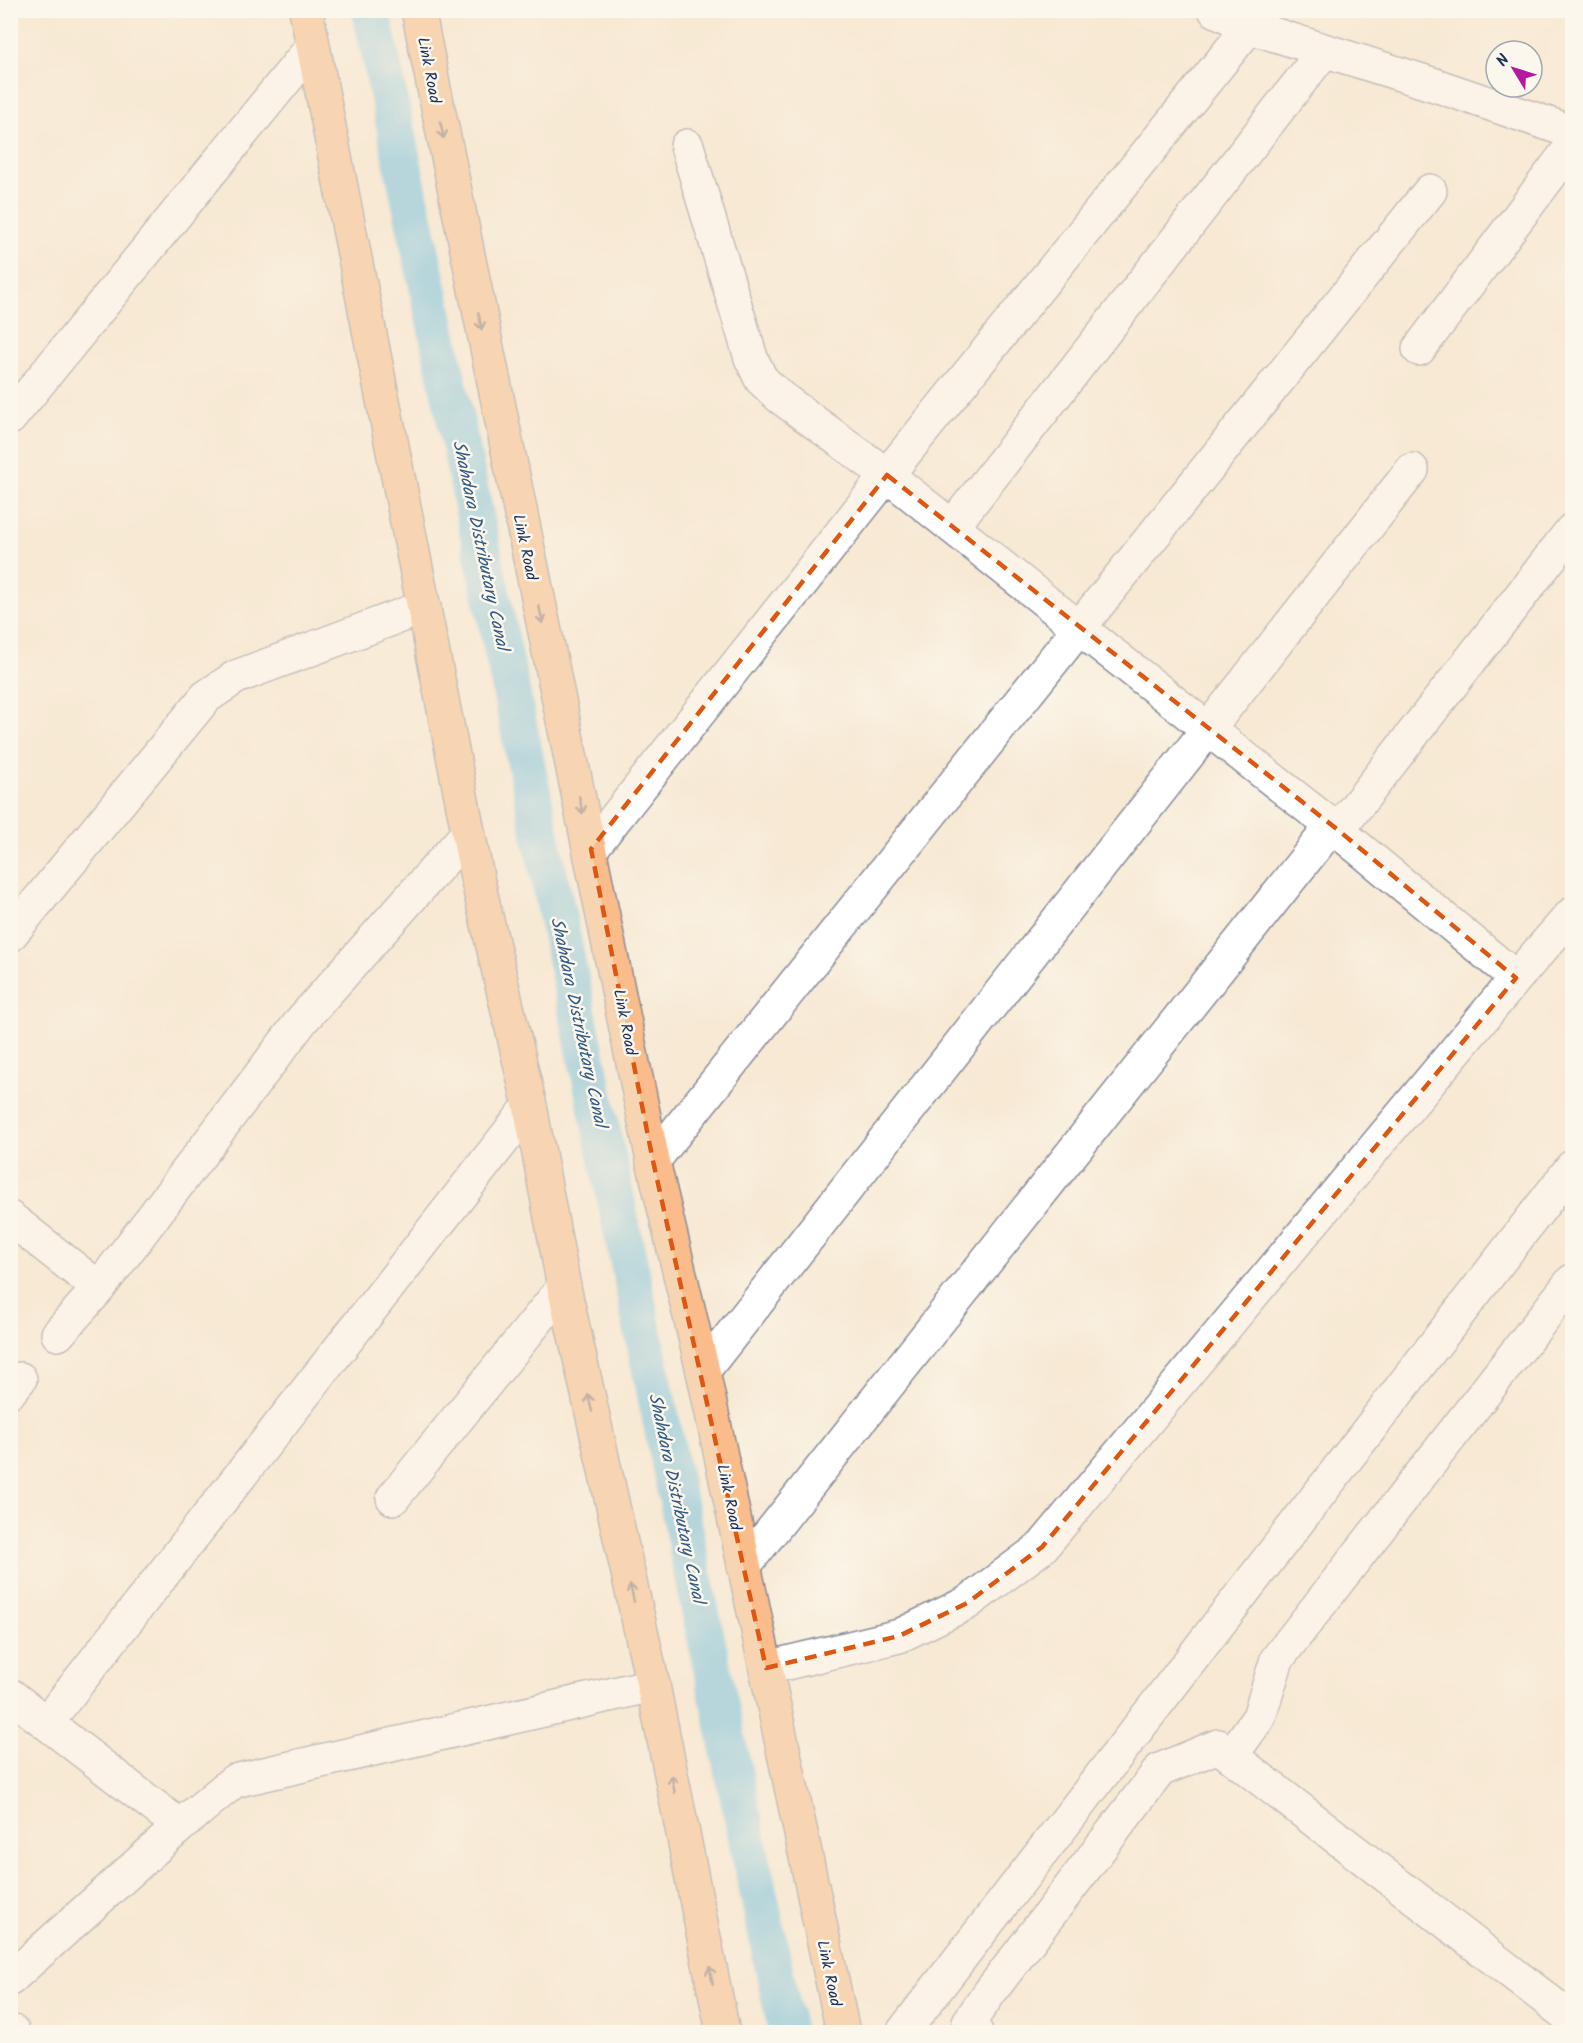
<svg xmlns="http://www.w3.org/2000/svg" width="1583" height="2043" font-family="Kalam,sans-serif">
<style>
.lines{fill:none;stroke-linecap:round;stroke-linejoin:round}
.canal{stroke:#68bfe5;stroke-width:38}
.minor-casing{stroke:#898c99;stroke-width:36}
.major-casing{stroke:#898c99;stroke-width:36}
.minor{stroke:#fff;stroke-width:33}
.major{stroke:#f9bc8a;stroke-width:33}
.oneway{stroke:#7f6e72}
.marked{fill:none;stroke:#de5710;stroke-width:4.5;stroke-dasharray:12 8;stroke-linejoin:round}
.labels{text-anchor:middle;stroke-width:5;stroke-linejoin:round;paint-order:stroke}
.street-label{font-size:16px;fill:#1b2f5e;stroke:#fbf7ec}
.water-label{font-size:18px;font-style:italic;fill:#325a86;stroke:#fbf7ec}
</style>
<rect width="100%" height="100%" fill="#fbf7ec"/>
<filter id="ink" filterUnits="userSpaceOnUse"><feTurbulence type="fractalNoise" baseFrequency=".0167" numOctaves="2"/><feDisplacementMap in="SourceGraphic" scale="12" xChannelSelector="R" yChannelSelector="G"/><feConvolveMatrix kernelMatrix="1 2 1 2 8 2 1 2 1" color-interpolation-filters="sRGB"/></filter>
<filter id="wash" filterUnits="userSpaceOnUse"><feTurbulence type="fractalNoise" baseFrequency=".008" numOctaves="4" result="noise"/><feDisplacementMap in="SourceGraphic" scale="24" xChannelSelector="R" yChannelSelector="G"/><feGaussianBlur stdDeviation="1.35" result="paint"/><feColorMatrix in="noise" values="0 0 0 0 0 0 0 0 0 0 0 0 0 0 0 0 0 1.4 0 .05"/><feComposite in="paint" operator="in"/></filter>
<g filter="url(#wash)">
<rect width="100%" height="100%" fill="#f7e9d4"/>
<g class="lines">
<path class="canal" d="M371 10 787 2032"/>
</g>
</g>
<g filter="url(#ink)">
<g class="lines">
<g class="minor-casing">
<path id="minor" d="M1215 10 1250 27 1435 85 1572 132
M687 146 751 358 761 379 780 397 887 475 1079 628 1430 191
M1419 349 1572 146
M10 418 313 46
M952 527 1324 51
M1332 826 1516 978
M1338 830 1572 530
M591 849 887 475 1263 10
M10 935 206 697 236 677 424 607
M653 1161 1079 628 1332 826 744 1566
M10 1218 99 1288
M58 1334 99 1288 302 1020 468 833
M703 1371 1412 470
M10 1391 20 1379
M393 1498 564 1287
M766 1668 899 1636 967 1603 1042 1547 1516 978 1572 914
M10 1695 180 1826
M47 1722 530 1106
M1231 1756 1259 1717 1277 1659 1572 1281
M10 1979 180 1826 234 1781 653 1685
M10 2031 13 2032
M903 2032 1572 1167
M976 2032 969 2022 990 1992 1160 1770 1218 1746 1572 2019"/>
</g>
<g class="major-casing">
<path id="major" d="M306 10 477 877 530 1106 564 1287 653 1685 723 2032
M418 10 653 1161 703 1371 843 2032"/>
</g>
<use href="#minor" class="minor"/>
<use href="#major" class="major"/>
</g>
<defs><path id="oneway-shaft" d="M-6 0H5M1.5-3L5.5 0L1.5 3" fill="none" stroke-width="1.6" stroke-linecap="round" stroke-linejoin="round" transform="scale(1.5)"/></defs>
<g class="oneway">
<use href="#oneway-shaft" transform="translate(442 130) rotate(79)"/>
<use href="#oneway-shaft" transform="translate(480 321) rotate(79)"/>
<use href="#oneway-shaft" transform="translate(541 615) rotate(78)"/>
<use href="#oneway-shaft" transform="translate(581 805) rotate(78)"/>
<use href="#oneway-shaft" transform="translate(590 1403) rotate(-103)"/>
<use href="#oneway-shaft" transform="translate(632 1593) rotate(-103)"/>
<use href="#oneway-shaft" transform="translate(673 1784) rotate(-101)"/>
<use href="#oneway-shaft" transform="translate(711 1975) rotate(-101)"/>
</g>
</g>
<path d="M0 0H1583V2043H0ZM887 475 1338 830 1516 978 1042 1547 967 1603 899 1636 766 1668 653 1161 591 849Z" fill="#f7e9d4" fill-opacity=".55" fill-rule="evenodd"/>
<path class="marked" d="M887 475 1338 830 1516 978 1042 1547 967 1603 899 1636 766 1668 653 1161 591 849Z"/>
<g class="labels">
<g class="street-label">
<text transform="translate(430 70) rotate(79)" y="6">Link Road</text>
<text transform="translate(526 547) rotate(78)" y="6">Link Road</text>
<text transform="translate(626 1022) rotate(79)" y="6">Link Road</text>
<text transform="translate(730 1497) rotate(78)" y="6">Link Road</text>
<text transform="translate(830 1973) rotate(78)" y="6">Link Road</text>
</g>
<g class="water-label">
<text transform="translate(481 545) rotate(78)" y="6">Shahdara Distributary Canal</text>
<text transform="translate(579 1022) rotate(78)" y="6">Shahdara Distributary Canal</text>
<text transform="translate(677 1498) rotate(78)" y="6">Shahdara Distributary Canal</text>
</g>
</g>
<rect width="1583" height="2043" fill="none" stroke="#fbf7ec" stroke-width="36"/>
<g transform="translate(1514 69) rotate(308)"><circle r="28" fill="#fbf7ec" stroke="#a1a7b3" stroke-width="1.5"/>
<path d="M0-4.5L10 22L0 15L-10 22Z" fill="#b5179e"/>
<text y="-9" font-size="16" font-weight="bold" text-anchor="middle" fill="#1b2f5e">N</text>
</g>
</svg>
